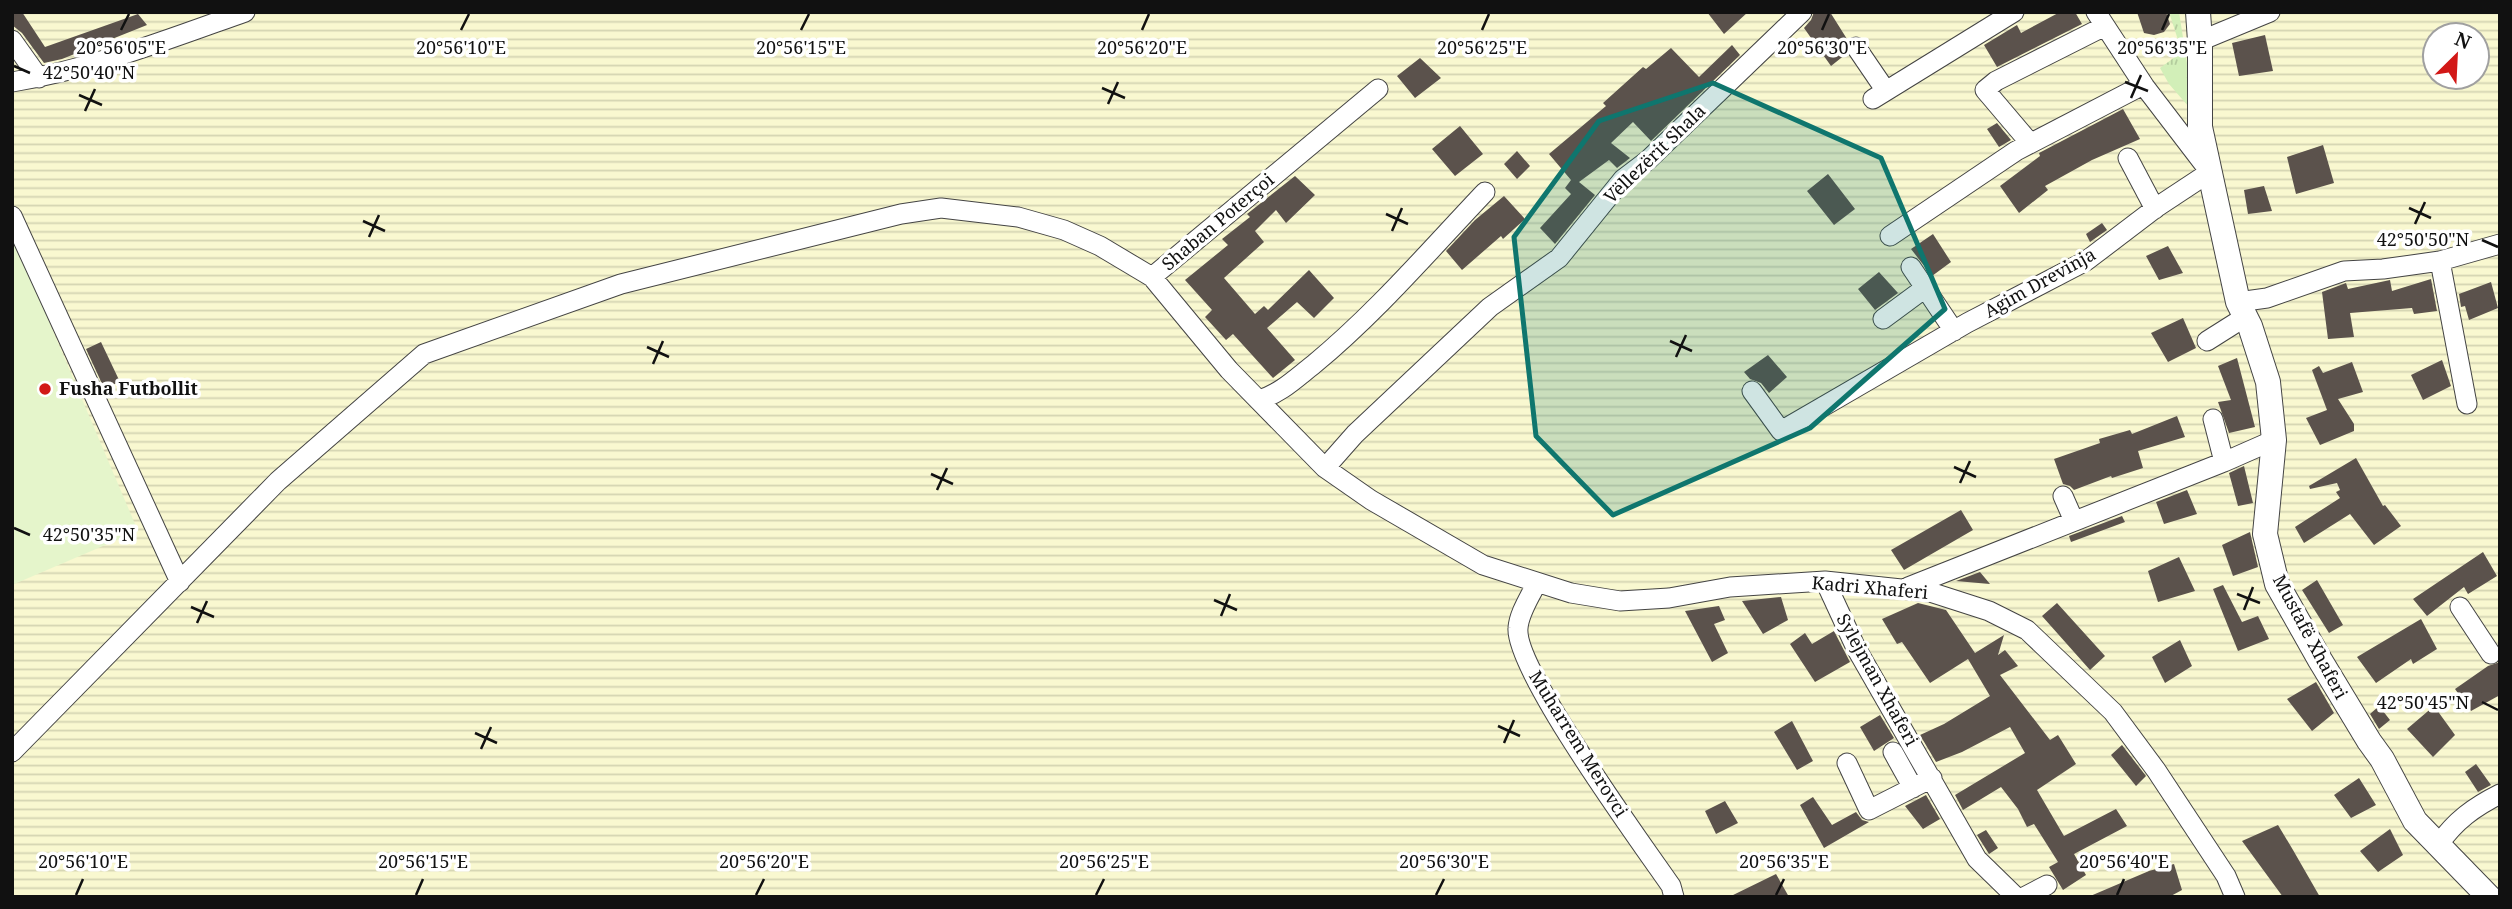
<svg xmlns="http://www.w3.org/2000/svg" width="2512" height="909" font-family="'Noto Serif',serif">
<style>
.farmland{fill:url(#farmland-rules);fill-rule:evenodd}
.grass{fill:url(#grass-tufts)}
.pitch{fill:#e5f5cb}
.building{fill:#5b524c}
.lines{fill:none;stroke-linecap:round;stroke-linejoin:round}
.minor-casing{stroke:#444;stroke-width:21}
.tertiary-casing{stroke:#444;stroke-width:26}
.minor{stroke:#fff;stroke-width:19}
.tertiary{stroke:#fff;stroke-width:24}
.marked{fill:#0f766e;fill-opacity:0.2;stroke:#0f766e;stroke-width:5;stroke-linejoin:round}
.ticks{fill:none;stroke:#111;stroke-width:2.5}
.poi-dot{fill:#d21817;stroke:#fff;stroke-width:2.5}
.labels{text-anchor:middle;stroke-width:7;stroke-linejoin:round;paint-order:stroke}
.street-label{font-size:18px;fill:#111;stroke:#fff}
.poi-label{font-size:18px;font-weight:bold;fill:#111;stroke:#fff;text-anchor:start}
.ticks-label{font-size:18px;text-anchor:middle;fill:#111;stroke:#fff;stroke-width:7;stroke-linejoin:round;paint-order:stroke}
</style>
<defs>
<pattern id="farmland-rules" width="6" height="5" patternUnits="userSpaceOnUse" patternTransform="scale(1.75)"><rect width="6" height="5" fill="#f9f8d0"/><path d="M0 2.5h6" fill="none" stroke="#d4d4b2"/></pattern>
<pattern id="grass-tufts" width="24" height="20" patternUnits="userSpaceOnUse" patternTransform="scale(1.75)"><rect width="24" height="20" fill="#d2efb8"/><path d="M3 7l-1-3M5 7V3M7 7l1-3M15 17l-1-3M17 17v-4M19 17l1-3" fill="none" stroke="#b3cc9d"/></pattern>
</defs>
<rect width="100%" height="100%" fill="#fffdf5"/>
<path class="farmland" d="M12 12H2500V897H12ZM2435 35H2477V77H2435Z"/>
<path class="grass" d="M2169 12H2179L2195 114 2169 84 2160 68 2175 57 2178 40Z"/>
<path class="pitch" d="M16 244 138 531 12 585V246Z"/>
<path class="building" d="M12 12H22L45 47 138 14 147 25 62 59 44 63 22 33 12 25Z
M1707 12H1748L1724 34Z
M1814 12H1830L1847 39 1844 47 1846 54 1831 66 1804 28 1811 20Z
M2060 12H2075L2082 24 1997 67 1984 45 2017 25 2021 33Z
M2137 12H2166L2170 24 2164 32 2154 35 2144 33Z
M2265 35 2273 71 2239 76 2232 43Z
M1732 45 1740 55 1651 141 1633 122 1611 143 1630 158 1617 168 1609 160 1579 182 1595 195 1555 244 1540 228 1571 194 1565 188 1571 180 1549 154 1606 106 1603 103 1643 67 1646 69 1671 48 1699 77Z
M1420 58 1441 78 1415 98 1397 76Z
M2123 109 2140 139 2092 160 2045 186 2048 190 2019 213 2000 186 2040 156 2039 153Z
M1997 123 2011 140 1999 147 1987 129Z
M1460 126 1483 154 1455 176 1432 149Z
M2323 145 2334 183 2296 194 2287 157Z
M1517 151 1530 166 1517 179 1504 164Z
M1828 174 1855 209 1834 225 1807 191Z
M1295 176 1315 195 1286 223 1276 210 1255 231 1264 242 1224 278 1255 314 1264 306 1268 310 1309 270 1334 298 1314 318 1297 302 1267 328 1295 360 1273 378 1233 334 1226 340 1205 317 1212 310 1185 280 1228 245 1222 239 1250 217 1247 214Z
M2264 186 2272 211 2248 214 2244 190Z
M1504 196 1525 219 1503 239 1501 236 1462 270 1446 251 1475 220Z
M2102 223 2107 230 2090 242 2086 234Z
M1933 234 1951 262 1932 276 1911 249Z
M2168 246 2183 273 2159 280 2146 256Z
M1879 272 1898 293 1875 310 1858 289Z
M2431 279 2437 311 2414 314 2412 308 2350 313 2354 337 2328 339 2322 292 2346 283 2348 289 2390 280 2392 291Z
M2491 282 2498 308 2469 320 2465 306 2461 307 2459 294Z
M2183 318 2196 348 2168 362 2151 333Z
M101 342 120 382 104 388 86 349Z
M1768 355 1787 377 1769 393 1761 383 1750 379 1744 372Z
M2237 358 2255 427 2229 433 2218 402 2231 400 2218 366Z
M2442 360 2451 386 2423 400 2411 375Z
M2352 362 2363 392 2338 399 2354 424V431L2320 445 2306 418 2327 410 2312 370 2319 366 2323 373Z
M2177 416 2185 437 2138 451 2143 468 2112 478 2111 476 2074 490 2070 486 2063 484 2054 459 2100 443 2099 439 2130 430 2132 434Z
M2356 458 2383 506 2385 505 2401 526 2374 545 2350 514 2304 543 2295 527 2340 498 2336 492 2340 490 2337 483 2310 489 2309 486Z
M2244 466 2253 503 2238 506 2229 473Z
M2187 490 2197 514 2164 524 2156 502Z
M1961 510 1973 530 1904 570 1891 550Z
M2122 516 2125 522 2071 542 2069 536Z
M2250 532 2258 567 2233 576 2222 545Z
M2483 552 2497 576 2468 594 2464 587 2427 616 2413 599Z
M2179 557 2195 591 2158 602 2148 571Z
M1980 572 1990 584 1956 581Z
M2317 580 2343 625 2329 633 2302 590Z
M2223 585 2242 622 2258 616 2269 639 2238 651 2213 589Z
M1781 597 1788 620 1763 634 1742 601Z
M1918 603 1946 610 1975 653 2004 635 1998 655 2005 650 2018 666 2000 675 2050 740 2058 735 2076 764 2037 790 2064 836 2116 809 2127 826 2074 854 2086 875 2063 890 2049 867 2058 862 2034 824 2027 827 2018 809 2001 787 1963 810 1955 795 2025 753 2010 727 1962 752 1936 762 1920 735 1944 724 1990 696 1968 659 1930 683 1902 642 1897 644 1882 619Z
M2057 603 2105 656 2090 670 2042 616Z
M1719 606 1725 620 1714 624 1728 653 1712 662 1685 611Z
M2421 619 2437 649 2413 664 2411 659 2376 683 2357 657Z
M1834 631 1850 662 1815 682 1790 644 1805 633 1812 644Z
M2180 640 2192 666 2165 683 2152 657Z
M2500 662V695L2471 711 2455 689 2488 666Z
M2316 682 2334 713 2312 731 2287 699Z
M2379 706 2390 720 2379 729 2370 714Z
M2434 706 2455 735 2433 757 2407 729Z
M1880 715 1894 738 1874 751 1860 727Z
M1792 721 1813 761 1797 770 1774 732Z
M2122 745 2146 776 2136 786 2111 755Z
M2476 764 2491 785 2478 792 2465 772Z
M2359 778 2376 805 2351 818 2334 795Z
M1926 795 1940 819 1923 829 1905 806Z
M1813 797 1832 825 1856 812 1862 820 1869 822 1824 848 1800 805Z
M1725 801 1738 823 1716 834 1705 811Z
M2278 825 2293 850 2320 897H2283L2242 841Z
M2390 829 2403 855 2378 872 2360 851Z
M1986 830 1998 848 1989 854 1977 835Z
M2174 864 2182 890 2169 897H2088L2149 871Z
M1776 874 1789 897H1729Z"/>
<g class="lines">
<g class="minor-casing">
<path id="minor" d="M12 40 39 78
M2200 41 2270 12
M1856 47 1886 91
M12 82C92 69 169 39 245 12
M1873 99 2014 12
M2030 143 1985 90 1996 81 2105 26
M2128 158 2155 209
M12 216 180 582
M1890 236 2016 151 2143 85
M2440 261 2467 404
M1911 267 1954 331
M1152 277 1378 89
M2238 302 2267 298 2344 271 2383 269 2440 261 2500 244
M1883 319 1925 288
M2207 341 2245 317
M1752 391 1781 431 1967 323 2086 261 2157 207 2210 172 2145 87 2096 12
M1259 400C1281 393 1295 379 1313 365 1376 313 1429 251 1485 192
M2213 419 2224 462
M1325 468 1355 434 1490 307 1559 258 1623 179 1648 160 1802 12
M2063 496 2074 521
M1825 581 1856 648 1977 859 2016 897
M1536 584C1530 597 1519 613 1518 628 1514 669 1642 844 1671 886L1674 897
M1908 587 2224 462 2274 440
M2460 607 2491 654
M12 752 278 481 424 354 621 284 901 214 941 208 1018 217 1064 230 1100 246 1152 277 1229 370 1325 468 1371 500 1483 565 1571 593 1620 601 1669 598 1730 587 1825 581 1930 592 1989 611 2027 630 2113 712 2156 770 2226 876 2235 897
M1893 752 1913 788
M1847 763 1869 810 1932 778
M2439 844C2455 821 2474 807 2500 794
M2024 897 2047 885"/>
</g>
<g class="tertiary-casing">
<path id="tertiary" d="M2198 12 2200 41V127L2238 302 2250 326 2268 382 2274 440 2265 534 2277 584 2320 660 2369 741 2382 759 2415 821 2489 897"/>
</g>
<use href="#minor" class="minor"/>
<use href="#tertiary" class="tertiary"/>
</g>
<path class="marked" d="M1713 83 1881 158 1945 309 1810 428 1613 515 1536 436 1514 237 1599 121Z"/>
<path class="ticks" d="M121 30 129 14M461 30 469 14M801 30 809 14M1142 30 1149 14M1482 30 1489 14M1822 30 1829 14M2162 30 2169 14M14 66 30 73M2125 82 2148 91M1102 88 1125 98M79 95 102 105M2131 98 2141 75M1108 104 1118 82M85 111 95 89M2409 208 2431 218M1386 214 1408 224M363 221 385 231M2415 224 2425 202M1392 231 1402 208M369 237 379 215M2482 240 2498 247M1670 341 1692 351M647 347 669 357M1676 357 1686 335M653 364 663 341M1954 467 1976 477M931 474 953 484M1960 483 1970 461M937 490 947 468M14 528 30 535M2237 594 2260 603M1214 600 1237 610M191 607 214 617M2244 610 2253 587M1221 616 1230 594M197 623 207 601M2482 702 2498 710M1498 726 1520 736M475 733 497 743M1504 743 1514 720M481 749 491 727M76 895 83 879M416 895 423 879M756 895 764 879M1096 895 1104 879M1436 895 1444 879M1776 895 1784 879M2117 895 2124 879"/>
<circle class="poi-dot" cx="45" cy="389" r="7"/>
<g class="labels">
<g class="street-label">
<text transform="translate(1655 154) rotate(-44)" y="6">Vëllezërit Shala</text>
<text transform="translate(1218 222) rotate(-40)" y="6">Shaban Poterçoi</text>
<text transform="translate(2040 283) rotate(-29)" y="6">Agim Drevinja</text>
<text transform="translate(1870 588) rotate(5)" y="6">Kadri Xhaferi</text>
<text transform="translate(2310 637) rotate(62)" y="6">Mustafë Xhaferi</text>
<text transform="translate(1877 680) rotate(61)" y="6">Sylejman Xhaferi</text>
<text transform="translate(1578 744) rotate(58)" y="6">Muharrem Merovci</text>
</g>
<g class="poi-label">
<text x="59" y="395">Fusha Futbollit</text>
</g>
</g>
<g class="ticks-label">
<text x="461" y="54">20°56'10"E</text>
<text x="801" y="54">20°56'15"E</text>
<text x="1142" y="54">20°56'20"E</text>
<text x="1482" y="54">20°56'25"E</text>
<text x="1822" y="54">20°56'30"E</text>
<text x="2162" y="54">20°56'35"E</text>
<text x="121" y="54">20°56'05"E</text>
<text x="89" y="79">42°50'40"N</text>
<text x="2423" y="246">42°50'50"N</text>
<text x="89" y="541">42°50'35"N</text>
<text x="2423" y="709">42°50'45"N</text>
<text x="83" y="868">20°56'10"E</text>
<text x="423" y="868">20°56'15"E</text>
<text x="764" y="868">20°56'20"E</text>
<text x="1104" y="868">20°56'25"E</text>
<text x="1444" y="868">20°56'30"E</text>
<text x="1784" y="868">20°56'35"E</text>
<text x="2124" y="868">20°56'40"E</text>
</g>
<rect width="2512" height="909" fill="none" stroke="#111111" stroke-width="28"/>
<g transform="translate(2456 56) rotate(24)"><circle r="33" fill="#ffffff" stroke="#a0a0a0" stroke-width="2"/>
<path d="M0-5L12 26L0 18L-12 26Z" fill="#d21817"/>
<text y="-10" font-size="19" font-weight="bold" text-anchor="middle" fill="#111111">N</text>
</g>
</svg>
